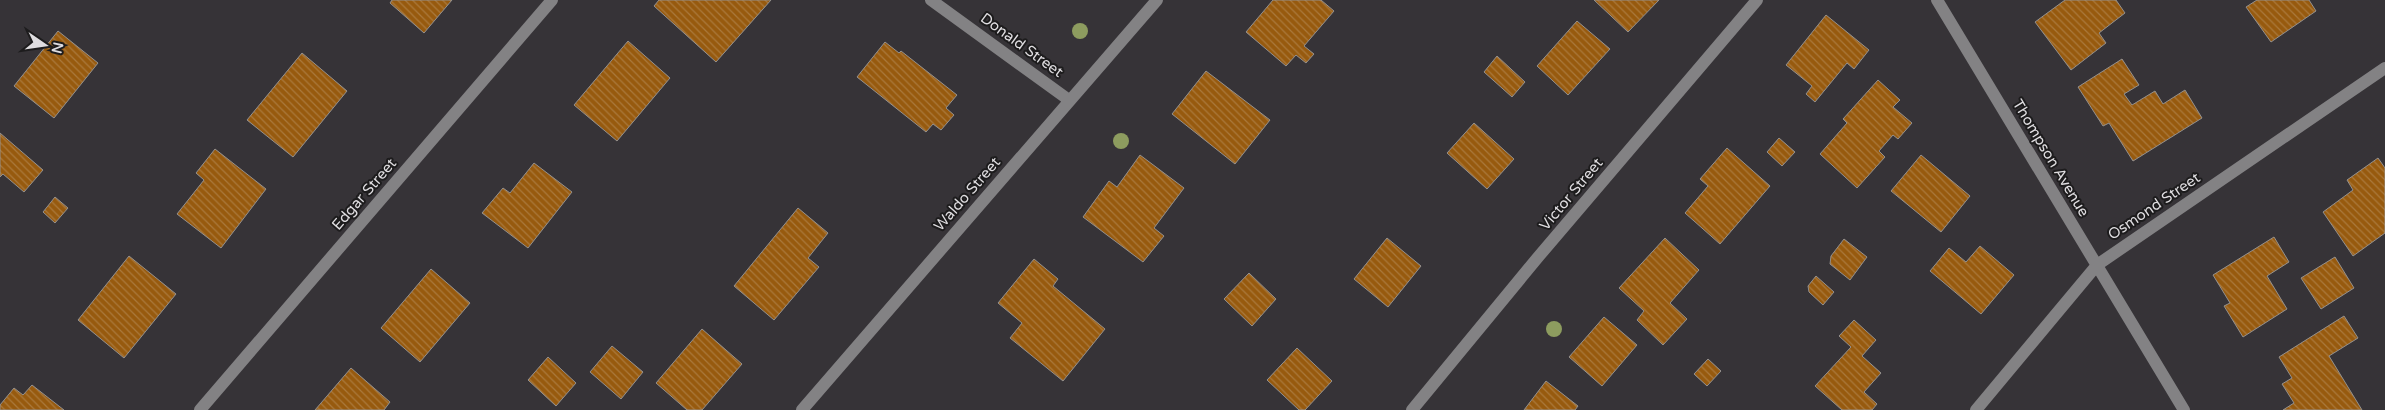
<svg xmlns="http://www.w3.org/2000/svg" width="2385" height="410" font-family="'Varela Round',sans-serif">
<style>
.building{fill:url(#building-back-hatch);stroke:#94908d}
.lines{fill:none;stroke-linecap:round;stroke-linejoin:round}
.minor{stroke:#838284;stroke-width:12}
.tree{fill:#8d9c5f}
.labels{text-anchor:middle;stroke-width:4;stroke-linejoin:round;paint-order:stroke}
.street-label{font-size:15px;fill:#dfdde0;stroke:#1d1c1d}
</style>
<defs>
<pattern id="building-back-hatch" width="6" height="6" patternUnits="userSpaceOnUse" patternTransform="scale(1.25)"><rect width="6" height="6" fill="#975a0e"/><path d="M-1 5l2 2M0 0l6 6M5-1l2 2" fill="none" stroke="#aa793c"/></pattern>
</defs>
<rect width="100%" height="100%" fill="#363337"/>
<path class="building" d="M392 0H452L424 33 390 3Z
M659 0H771L716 62 654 6Z
M1273 0H1321L1334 11 1304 46 1314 54 1306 63 1296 55 1286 66 1246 32Z
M1594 0H1659L1628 32Z
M2065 0H2116L2125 13 2099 33 2106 43 2071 70 2035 22Z
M2257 0H2309L2316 11 2271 42 2246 7Z
M1826 15 1869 50 1854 69 1847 63 1815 102 1806 94 1812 86 1786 65Z
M1577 21 1610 49 1568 95 1537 66Z
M58 31 98 63 54 118 14 86Z
M628 41 670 78 617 141 574 105Z
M885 42 899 53 901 51 957 95 946 108 954 115 941 130 933 124 926 132 857 77Z
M302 53 347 91 293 157 247 120Z
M1497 56 1525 82 1512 97 1484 72Z
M2122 59 2139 85 2124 94 2132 105 2155 91 2163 104 2185 90 2202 118 2133 161 2109 123 2103 126 2078 87Z
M1206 71 1270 120 1235 164 1172 114Z
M1878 80 1900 100 1893 107 1912 123 1898 139 1893 135 1879 151 1885 157 1857 188 1820 154 1847 123 1843 119Z
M1474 123 1514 159 1487 189 1447 153Z
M0 133 43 170 24 192 3 174 0 177Z
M1779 138 1795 152 1782 166 1767 152Z
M1727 148 1770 186 1720 244 1685 213 1708 186 1700 179Z
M215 149 266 189 221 248 177 214 204 180 196 173Z
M1140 155 1184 188 1154 228 1164 236 1143 262 1083 217 1109 181 1117 187Z
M1921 155 1970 196 1941 232 1891 191Z
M2378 158 2385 168V233L2353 256 2323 212 2353 190 2347 180Z
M534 163 572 192 528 248 482 213 503 188 510 193Z
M55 197 68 208 55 223 43 212Z
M798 208 828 233 808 258 819 267 774 320 734 286Z
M2274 237 2289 262 2267 276 2287 309 2243 337 2224 306 2230 303 2213 275Z
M1387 238 1421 266 1388 307 1354 279Z
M1665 238 1699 270 1670 303 1687 319 1663 345 1637 320 1644 311 1619 288Z
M1844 239 1867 257 1850 280 1830 264 1831 256Z
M1980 246 2014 275 1981 314 1930 271 1949 248 1966 262Z
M129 256 176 294 124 358 78 320Z
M2335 257 2354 288 2321 309 2301 278Z
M1034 259 1058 279 1053 286 1105 329 1063 381 1010 338 1022 323 998 303Z
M431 269 470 303 420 362 381 328Z
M1249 273 1276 299 1252 326 1224 299Z
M1816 276 1834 292 1823 305 1809 292 1808 286Z
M2344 316 2358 338 2329 356 2362 410H2283L2294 403 2282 384 2292 378 2279 357Z
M1604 317 1637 345 1602 386 1569 357Z
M1854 320 1876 340 1862 356 1881 373 1864 392 1877 404 1872 410H1842L1815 386 1851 347 1839 336Z
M702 329 742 364 702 410H687L656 383Z
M612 346 643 372 621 399 590 372Z
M1297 348 1332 381 1305 410H1299L1267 380Z
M548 357 576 383 556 406 528 380Z
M1708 359 1721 371 1707 386 1694 374Z
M351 368 390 402 384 410H315Z
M1546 381 1578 406 1575 410H1524Z
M32 385 64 410H0V405L14 388 23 395Z"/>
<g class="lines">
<path class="minor" d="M931 0 1069 100
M1937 0 2184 410
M200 410 552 0
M802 410 1157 0
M1412 410 1539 256 1757 0
M1976 410 2097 265 2385 68"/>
</g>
<g class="tree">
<circle cx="1080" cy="31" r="8"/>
<circle cx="1121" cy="141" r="8"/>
<circle cx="1554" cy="329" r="8"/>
</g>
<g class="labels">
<g class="street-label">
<text transform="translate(1022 45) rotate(36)" y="5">Donald Street</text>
<text transform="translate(2051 158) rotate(59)" y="5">Thompson Avenue</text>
<text transform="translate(364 194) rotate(-49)" y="5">Edgar Street</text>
<text transform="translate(967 194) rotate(-49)" y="5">Waldo Street</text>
<text transform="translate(1571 194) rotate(-50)" y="5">Victor Street</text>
<text transform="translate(2154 206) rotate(-34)" y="5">Osmond Street</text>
</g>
</g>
<g transform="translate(45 45) rotate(103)" stroke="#1d1c1d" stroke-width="4" paint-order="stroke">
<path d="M0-4L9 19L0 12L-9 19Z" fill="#dfdde0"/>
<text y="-8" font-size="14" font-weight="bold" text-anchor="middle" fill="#dfdde0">N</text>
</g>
</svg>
